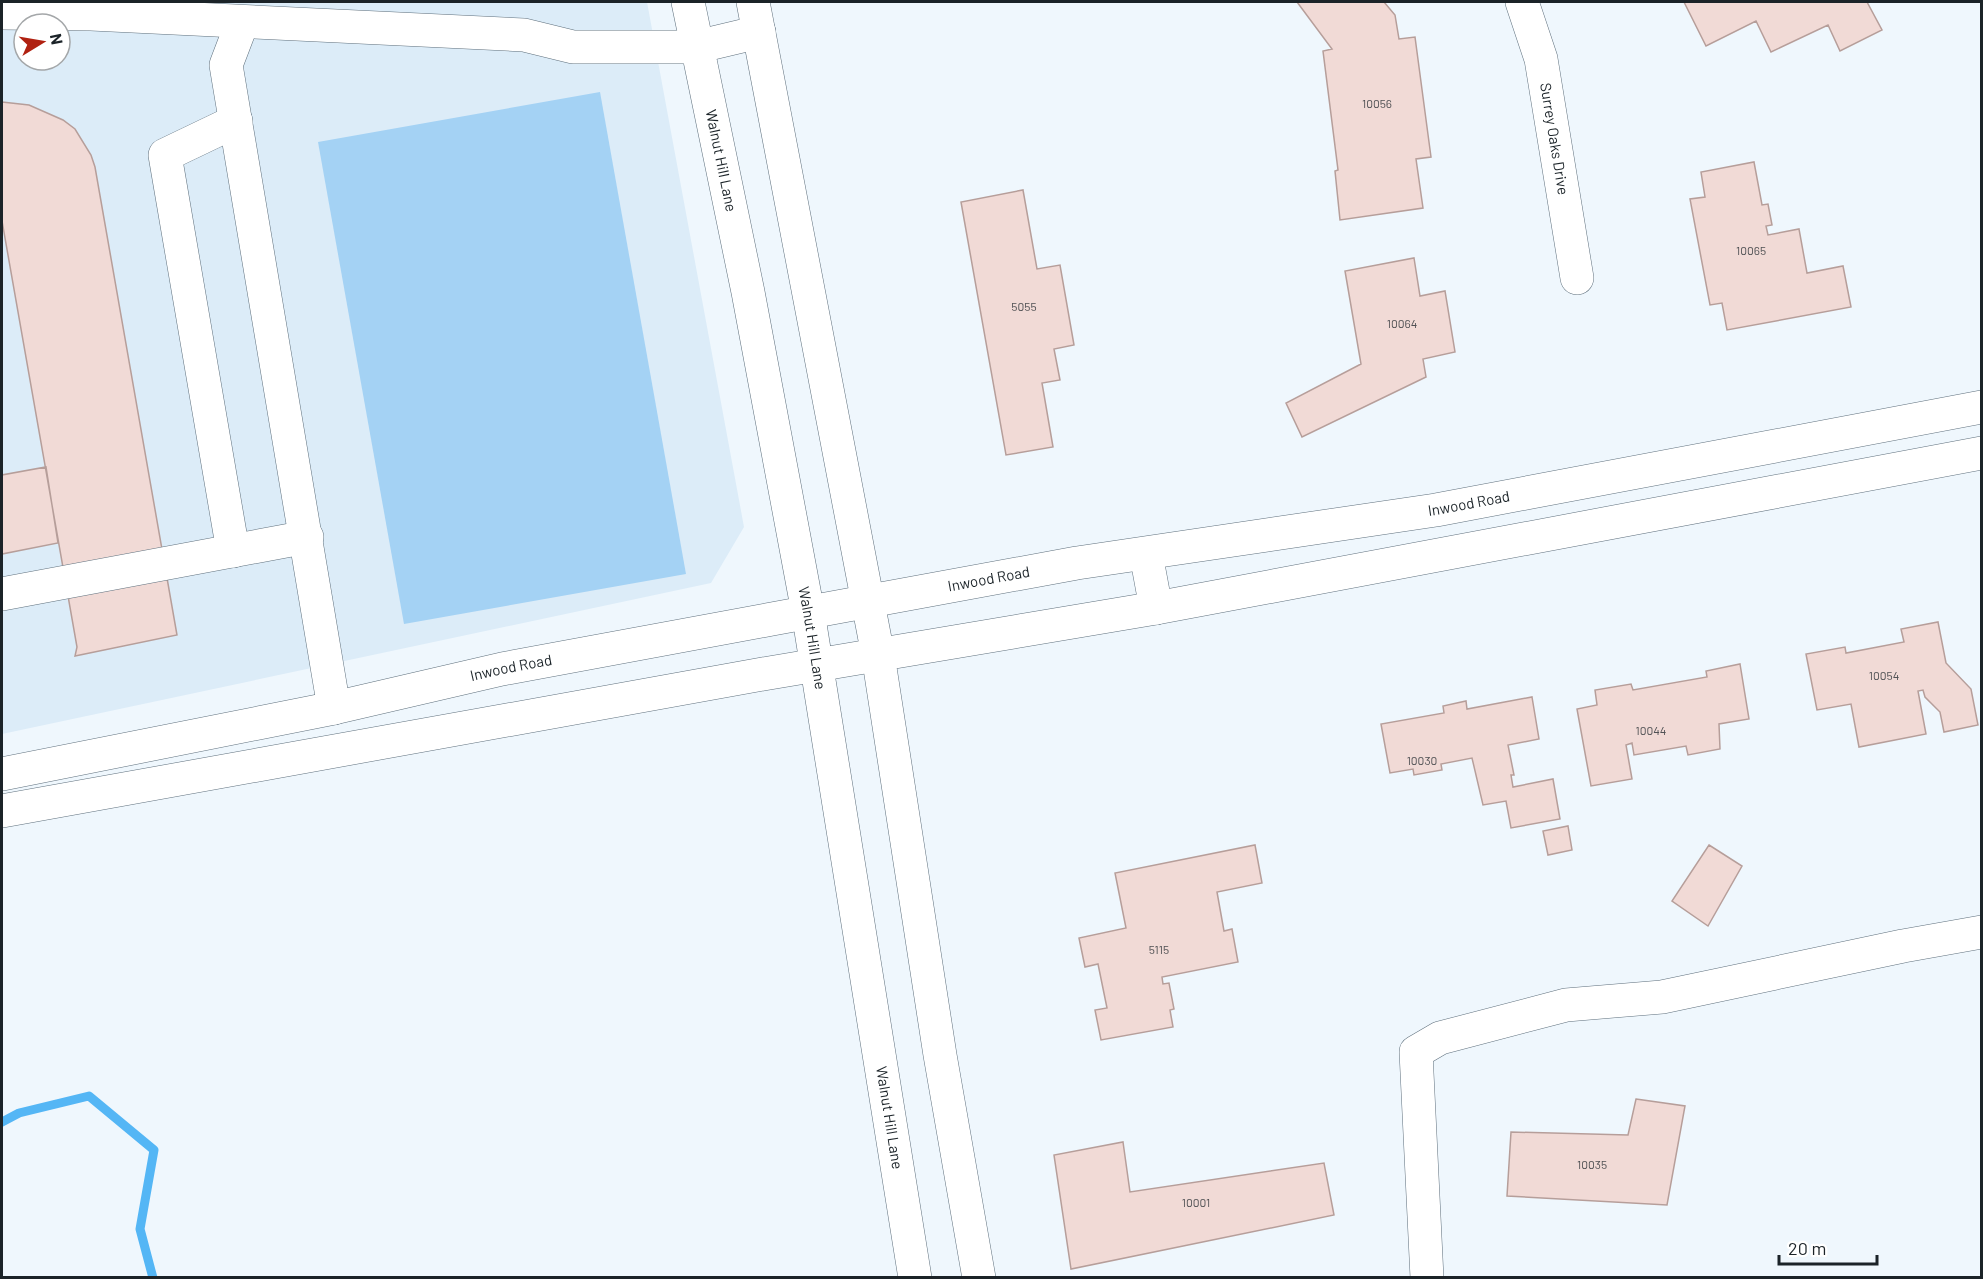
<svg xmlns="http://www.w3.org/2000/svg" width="1983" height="1279" font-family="Barlow,sans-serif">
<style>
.built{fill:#dcecf8;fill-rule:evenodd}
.green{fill:#a4d2f4}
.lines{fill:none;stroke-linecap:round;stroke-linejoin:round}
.stream{stroke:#54b6f5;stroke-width:9}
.building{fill:#f1dad6;stroke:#b69e9a;stroke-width:1.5}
.minor-casing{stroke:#5f707d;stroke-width:34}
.major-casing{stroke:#5f707d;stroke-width:34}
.minor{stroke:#fff;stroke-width:33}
.major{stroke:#fff;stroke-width:33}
.labels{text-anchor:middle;stroke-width:4.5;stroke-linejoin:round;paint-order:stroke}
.number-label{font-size:12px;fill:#505154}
.street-label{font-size:15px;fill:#1b2328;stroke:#fff}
</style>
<rect width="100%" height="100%" fill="#eff7fd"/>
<path class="built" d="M2 2H647L744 527 711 583 2 734ZM24 24H60V60H24Z"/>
<path class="green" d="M600 92 686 574 404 624 318 142Z"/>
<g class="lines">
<path class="stream" d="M2 1122 19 1113 89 1096 154 1150 140 1229 153 1278"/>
</g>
<path class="building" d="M1297 2H1384L1395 15 1399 39 1415 37 1431 157 1416 159 1423 208 1340 220 1335 171 1338 170 1323 51 1332 49Z
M1684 2H1867L1882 30 1840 51 1828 25 1771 52 1756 21 1706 46Z
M2 102 29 105 63 120 75 129 91 155 95 167 177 635 75 656 77 647 2 221Z
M1754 162 1762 205 1768 204 1772 225 1766 226 1768 235 1799 229 1807 273 1843 266 1851 307 1727 330 1722 303 1710 305 1690 199 1705 197 1701 172Z
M1023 190 1037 269 1060 265 1074 345 1054 349 1060 380 1042 383 1053 447 1006 455 961 202Z
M1414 258 1420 296 1445 291 1455 352 1423 359 1426 377 1302 437 1286 403 1361 364 1345 271Z
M46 467 58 543 2 554V475Z
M1938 622 1946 663 1971 689 1978 725 1944 732 1940 712 1925 697 1923 690 1918 691 1926 734 1859 747 1851 704 1817 710 1806 654 1845 647 1846 653 1904 642 1901 629Z
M1740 664 1749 719 1719 724 1720 749 1688 755 1686 746 1634 755 1632 743 1626 745 1632 779 1591 786 1577 709 1597 705 1595 690 1631 684 1633 690 1707 677 1706 671Z
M1532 697 1539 739 1508 745 1514 775H1511L1513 787 1553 779 1560 819 1511 828 1506 801 1483 805 1472 758 1441 764 1442 770 1414 775 1413 769 1390 773 1381 724 1444 713 1443 706 1466 701 1467 709Z
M1568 826 1572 850 1548 855 1543 831Z
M1255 845 1262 883 1217 892 1224 931 1232 929 1238 962 1162 977 1163 984 1169 983 1174 1009 1170 1010 1173 1027 1101 1040 1095 1010 1107 1008 1098 964 1085 967 1079 938 1126 928 1115 873Z
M1709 845 1742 866 1708 926 1672 901Z
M1636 1099 1685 1106 1667 1205 1507 1196 1511 1132 1628 1135Z
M1123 1142 1130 1192 1324 1163 1334 1215 1071 1269 1054 1155Z"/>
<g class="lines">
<g class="minor-casing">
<g id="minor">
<path id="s1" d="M1522 2 1541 59 1577 278"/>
<path d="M2 13 91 14 524 35 573 47H696"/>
<path d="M242 23 226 65 334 708"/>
<path d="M233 551 165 155 236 121"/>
<path d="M2 594 307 537"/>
<path d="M1427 1278 1416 1052 1440 1038 1566 1005 1662 997 1903 946 1982 932"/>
</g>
</g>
<g class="major-casing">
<g id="major">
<path id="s2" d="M688 2 748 292 808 612 915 1278"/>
<path d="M753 2 878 655 940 1055 979 1278"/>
<path d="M696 47 759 32"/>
<path d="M1146 554 1156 608"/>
<path id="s3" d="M2 774 334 708 502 669 772 619 1077 563 1436 510 1982 407"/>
<path d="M2 811 763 674 1156 608 1982 453"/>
</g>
</g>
<use href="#minor" class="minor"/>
<use href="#major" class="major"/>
</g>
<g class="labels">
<g class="number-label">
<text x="1377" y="108">10056</text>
<text x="1751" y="255">10065</text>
<text x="1024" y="311">5055</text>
<text x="1402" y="328">10064</text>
<text x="1884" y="680">10054</text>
<text x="1651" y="735">10044</text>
<text x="1422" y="765">10030</text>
<text x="1159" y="954">5115</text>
<text x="1592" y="1169">10035</text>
<text x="1196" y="1207">10001</text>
</g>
<g class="street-label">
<text dy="5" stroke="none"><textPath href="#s1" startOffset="141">Surrey Oaks Drive</textPath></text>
<text dy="5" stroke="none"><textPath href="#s2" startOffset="162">Walnut Hill Lane</textPath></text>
<text dy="5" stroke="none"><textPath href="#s3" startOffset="1492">Inwood Road</textPath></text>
<text dy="5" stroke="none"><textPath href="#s3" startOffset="1006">Inwood Road</textPath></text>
<text dy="5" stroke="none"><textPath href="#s2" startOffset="648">Walnut Hill Lane</textPath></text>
<text dy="5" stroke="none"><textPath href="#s3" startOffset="520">Inwood Road</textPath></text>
<text dy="5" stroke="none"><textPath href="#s2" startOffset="1134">Walnut Hill Lane</textPath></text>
</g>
</g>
<rect width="1983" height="1279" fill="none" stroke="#1b2328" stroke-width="6"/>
<g transform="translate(42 42) rotate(79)"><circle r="28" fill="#ffffff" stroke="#a4a7a9" stroke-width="1.5"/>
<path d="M0-4.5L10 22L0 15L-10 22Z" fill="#b02111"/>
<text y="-9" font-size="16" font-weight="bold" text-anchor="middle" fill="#1b2328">N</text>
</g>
<path d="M1779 1255v9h98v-9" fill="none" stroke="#1b2328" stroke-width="3"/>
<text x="1788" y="1255" font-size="18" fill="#1b2328" stroke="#ffffff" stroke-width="4.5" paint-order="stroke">20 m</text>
</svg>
